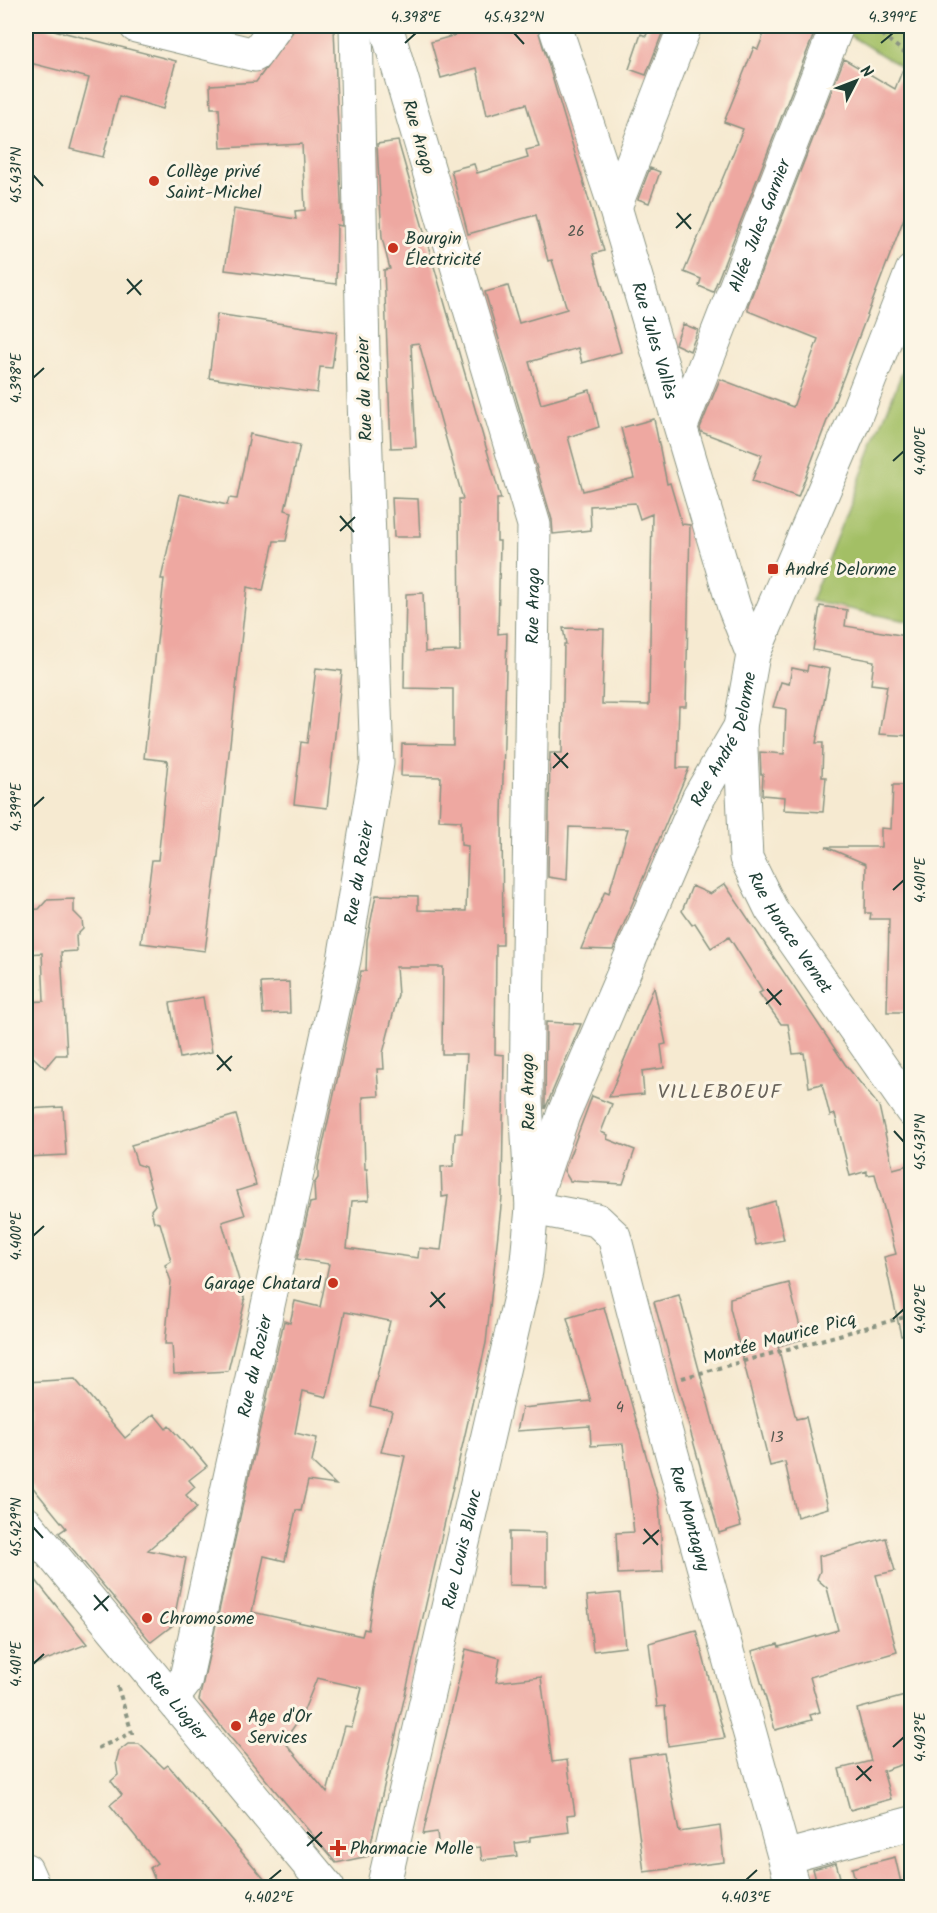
<svg xmlns="http://www.w3.org/2000/svg" width="937" height="1913" font-family="Kalam,sans-serif">
<style>
.green{fill:#a3bf65;stroke:#617e4c;stroke-width:1.5}
.building{fill:#eea8a1;fill-rule:evenodd}
.lines{fill:none;stroke-linecap:round;stroke-linejoin:round}
.minor-casing{stroke:#8a9482;stroke-width:35}
.path{stroke:#8a9482;stroke-width:4;stroke-dasharray:4.5 4.5;stroke-linecap:butt}
.minor{stroke:#fff;stroke-width:33}
.ticks{fill:none;stroke:#1f3d34;stroke-width:2}
.poi-dot{fill:#c8321e;stroke:#fcf5e5;stroke-width:2}
.labels{text-anchor:middle;stroke-width:6;stroke-linejoin:round;paint-order:stroke}
.number-label{font-size:15px;fill:#53584f}
.street-label{font-size:18px;fill:#1f3d34;stroke:#fcf5e5}
.poi-label{font-size:18px;fill:#1f3d34;stroke:#fcf5e5;text-anchor:start}
.neighbourhood-label{font-size:20px;letter-spacing:1.5px;fill:#67625a;stroke:#fcf5e5}
.neatline{fill:none;stroke:#1f3d34;stroke-width:2}
.ticks-label{font-size:15px;text-anchor:middle;fill:#1f3d34}
</style>
<rect width="100%" height="100%" fill="#fcf5e5"/>
<filter id="ink" filterUnits="userSpaceOnUse"><feTurbulence type="fractalNoise" baseFrequency=".0167" numOctaves="2"/><feDisplacementMap in="SourceGraphic" scale="12" xChannelSelector="R" yChannelSelector="G"/><feConvolveMatrix kernelMatrix="1 2 1 2 8 2 1 2 1" color-interpolation-filters="sRGB"/></filter>
<filter id="wash" filterUnits="userSpaceOnUse"><feTurbulence type="fractalNoise" baseFrequency=".008" numOctaves="4" result="noise"/><feDisplacementMap in="SourceGraphic" scale="24" xChannelSelector="R" yChannelSelector="G"/><feGaussianBlur stdDeviation="1.35" result="paint"/><feColorMatrix in="noise" values="0 0 0 0 0 0 0 0 0 0 0 0 0 0 0 0 0 1.4 0 .05"/><feComposite in="paint" operator="in"/></filter>
<g filter="url(#wash)">
<rect width="100%" height="100%" fill="#f6ead1"/>
<path class="green" d="M834 26H911V73Z
M911 350V622L811 601Z"/>
<g id="blocks">
<path class="building" d="M26 26H38L176 61 163 109 119 96 103 157 70 149 89 78 26 62Z
M297 26 334 28 342 226 337 225 336 284 225 270 234 209 296 219 295 211 305 210 302 144 221 148 219 108H211L210 85 256 82Z
M460 26H537L604 251 593 254 621 352 582 363 578 348 529 362 541 404 590 390 599 427 568 437 583 491 634 478 621 428 654 419 667 484 670 483 682 524 690 525 686 706H679L677 768H689L613 950 581 949 605 891 609 893 628 829 569 827 567 880 548 877 550 753H562L564 644H566L563 628 604 629 602 704 649 705 652 514 640 519 635 503 590 506 591 530 553 534 552 520 485 292 508 286 519 323 567 309 552 260 548 261 536 215 468 234 451 170 474 164 477 173 528 158 526 150 539 147 526 104 487 115 477 68 441 78 431 42 463 33Z
M650 26H665L646 75 629 69 641 34 646 36Z
M767 26H817L713 292 699 286 701 279 684 272 743 129 724 122 754 47 758 49Z
M910 51 912 197 798 497 752 481 762 455 701 432 700 428 720 379 793 407 818 339 748 311V305L844 59 895 89Z
M398 141 501 499H497V541H500L498 634 507 633 502 814 503 945H496L495 1054 504 1055 502 1197 486 1343 368 1856 336 1863 199 1700 284 1321 290 1323 295 1301 320 1307 329 1264 297 1259 310 1203 315 1202 314 1184 318 1178V1167L361 971H366L367 940 376 895 418 896V910L466 911 468 846 461 845V821L439 820 441 777 401 776 402 744 453 745V689L404 688 406 594 423 593 425 652 460 651 459 499H463L419 343 411 344 416 447 391 448 384 270 390 269 382 238 377 144ZM396 967H443L442 1054H467L462 1133H455L453 1166 441 1167 442 1197 448 1196 441 1250 419 1248 418 1258 347 1248 352 1201 369 1200 367 1169H365L363 1097 379 1096 377 1069H384L383 1053 398 995ZM345 1312 390 1321 370 1406 392 1411 381 1452 405 1456 374 1589 368 1630 364 1629 362 1636 252 1612 264 1556 285 1561 296 1510 301 1511 308 1481 336 1485 312 1462 317 1438 295 1433 303 1391 327 1397ZM317 1678 362 1688 352 1727 345 1726 327 1793 284 1741 302 1715Z
M650 168 660 172 649 203 638 199Z
M217 314 337 332 332 368 320 367 317 393 209 378Z
M683 324 698 330 690 351 675 344Z
M250 434 300 445 285 510 292 512 286 541H274L263 591 247 587 218 855 205 951 141 943 152 860H158L168 761 144 758 164 579H161L180 494 227 505 229 498 237 499Z
M392 498 418 499 420 537H394Z
M820 606 847 610 845 626 912 637V736L879 734 887 686 871 684 874 661 813 650Z
M808 665 830 669 816 743H823L822 777H826L823 812 784 810 785 797 762 795 763 774H761L760 752 784 754 786 709 773 707 781 682 789 684 792 668 807 671Z
M316 668 342 671 327 808 294 804 301 742 307 743Z
M893 785H912L911 1012H887L889 919H870L871 913H865L866 864 826 847H881V828L891 829Z
M725 884 845 1064 879 1106 893 1169 912 1164V1335L901 1336 884 1257 896 1254 875 1174 867 1175V1171L850 1176 835 1114 830 1116 822 1084 809 1087 804 1053 793 1054 788 1024H781L759 993 763 991 729 937 711 948 695 923 692 925 682 911 692 886 710 894Z
M74 899V912L82 920 83 929 76 936 77 951 61 952 67 1055H56L45 1068 33 1057H26V1002L44 1001 42 953 26 954V910L39 909 47 900Z
M289 982 290 1013 263 1014 261 983Z
M654 987 666 1044 661 1045 664 1068 642 1071 644 1094 609 1097Z
M203 997 212 1052 180 1058 170 1003Z
M546 1022 581 1024 545 1109V1100Z
M592 1096 612 1104 601 1132 608 1135 607 1139 635 1150 623 1184 570 1181 564 1171Z
M63 1107 66 1155 26 1157V1109Z
M236 1115 256 1185 237 1191 245 1215 222 1222 245 1301 228 1371 174 1374 172 1344H165L171 1281 165 1265 171 1261 160 1223 154 1222 151 1210 155 1205 145 1167 137 1164 131 1145Z
M775 1201 784 1240 756 1245 749 1209Z
M789 1283 803 1339 778 1346 796 1419 806 1417 828 1508 797 1517 785 1462 770 1466 730 1308V1298Z
M679 1295 741 1526 719 1533 654 1302Z
M604 1307 659 1501 663 1572 618 1574 616 1533 634 1532 623 1444 591 1446 590 1426 517 1431 522 1408 591 1401 567 1318Z
M75 1379 125 1438 154 1414 166 1429 169 1426 190 1449 192 1448 207 1466 189 1480 195 1487 186 1495 197 1508 148 1550 186 1558 173 1625 151 1642 59 1533 66 1528 26 1479V1382Z
M509 1532 546 1533V1586L509 1585Z
M886 1538 895 1571 876 1575 897 1652 810 1677 820 1712 810 1715 812 1720 775 1730 752 1651 778 1644 779 1647 838 1630 827 1588 817 1579 820 1571 819 1556Z
M26 1568 87 1644 26 1668V1619L33 1617 26 1590Z
M620 1593 625 1647 593 1651 587 1596Z
M696 1630 725 1738 668 1746 665 1706 657 1707 649 1643Z
M466 1649 500 1658 496 1682 541 1677 552 1762 567 1760 575 1814 567 1815 569 1832 530 1837V1841L515 1843 517 1856 482 1860 480 1847 439 1851 437 1832 423 1834Z
M912 1694V1761L883 1771 891 1799 850 1810 839 1769 871 1761 857 1709Z
M128 1744H139L164 1768 168 1765 271 1887H158L150 1868 157 1863 110 1805 122 1795 111 1781 118 1775 116 1762 119 1751Z
M664 1753 679 1832 720 1826 724 1862 644 1872 629 1758Z
M895 1857 902 1887H857L852 1868Z
M836 1863 840 1877 817 1883 813 1869Z"/>
</g>
</g>
<g filter="url(#ink)">
<use href="#blocks" fill-opacity="0" stroke="#8a9482" stroke-width="1.5"/>
<g class="lines">
<g class="minor-casing">
<g id="minor">
<path d="M136 26 255 55 276 26"/>
<path id="s1" d="M555 26 615 207 734 607 753 655"/>
<path d="M615 207 685 26"/>
<path id="s2" d="M682 424 837 26"/>
<path id="s3" d="M740 727 746 858 771 909 912 1111"/>
<path id="s4" d="M538 1189 563 1115 699 797 740 727 753 655 854 420 912 271"/>
<path id="s5" d="M532 1208 597 1220 614 1236 653 1386 793 1888"/>
<path id="s6" d="M26 1523 328 1888"/>
<path id="s7" d="M172 1699 185 1682 344 960 377 763 364 399 356 26"/>
<path d="M785 1857 912 1823"/>
<path d="M26 1870 34 1888"/>
<path id="s8" d="M383 1888 526 1271 532 1208 526 1100 534 525 386 26"/>
</g>
</g>
<path class="path" d="M877 26 883 36 912 58
M682 1378 912 1315
M98 1748 132 1733 118 1688 123 1687"/>
<use href="#minor" class="minor"/>
</g>
</g>
<path class="ticks" d="M514 33 524 44M405 43 416 33M881 43 893 33M33 175 43 186M677 213 691 229M676 228 691 214M127 279 141 295M127 294 142 280M33 378 44 368M893 461 904 451M340 516 354 532M340 531 355 517M554 753 568 768M553 768 568 753M33 807 44 797M893 890 904 880M767 989 781 1005M766 1004 782 990M217 1055 231 1071M217 1070 232 1056M894 1131 904 1142M33 1236 44 1226M431 1292 445 1308M430 1307 445 1293M893 1319 904 1309M33 1527 43 1538M644 1529 658 1545M643 1544 659 1530M94 1595 108 1611M94 1610 109 1596M33 1664 44 1654M893 1747 904 1737M857 1766 871 1781M856 1780 872 1766M307 1832 322 1847M307 1846 322 1832M269 1880 281 1870M746 1880 757 1870"/>
<g class="poi-dot">
<circle cx="154" cy="181" r="6"/>
<circle cx="393" cy="248" r="6"/>
<rect x="767" y="563" width="12" height="12" rx="3"/>
<circle cx="333" cy="1283" r="6"/>
<circle cx="147" cy="1618" r="6"/>
<circle cx="236" cy="1726" r="6"/>
<path d="M335 1839h6v6h6v6h-6v6h-6v-6h-6v-6h6z"/>
</g>
<g class="labels">
<g class="number-label">
<text x="576" y="236">26</text>
<text x="620" y="1412">4</text>
<text x="777" y="1442">13</text>
</g>
<g class="street-label">
<text transform="translate(419 137) rotate(74)" y="6">Rue Arago</text>
<text dy="6" stroke="none"><textPath href="#s2" startOffset="213">Allée Jules Garnier</textPath></text>
<text dy="6" stroke="none"><textPath href="#s1" startOffset="330">Rue Jules Vallès</textPath></text>
<text transform="translate(364 389) rotate(-92)" y="6">Rue du Rozier</text>
<text dy="6" stroke="none"><textPath href="#s8" startOffset="1299">Rue Arago</textPath></text>
<text dy="6" stroke="none"><textPath href="#s4" startOffset="488">Rue André Delorme</textPath></text>
<text dy="6" stroke="none"><textPath href="#s7" startOffset="849">Rue du Rozier</textPath></text>
<text dy="6" stroke="none"><textPath href="#s3" startOffset="218">Rue Horace Vernet</textPath></text>
<text transform="translate(528 1092) rotate(-91)" y="6">Rue Arago</text>
<text transform="translate(779 1338) rotate(-15)" y="6">Montée Maurice Picq</text>
<text dy="6" stroke="none"><textPath href="#s7" startOffset="345">Rue du Rozier</textPath></text>
<text dy="6" stroke="none"><textPath href="#s5" startOffset="382">Rue Montagny</textPath></text>
<text dy="6" stroke="none"><textPath href="#s8" startOffset="348">Rue Louis Blanc</textPath></text>
<text dy="6" stroke="none"><textPath href="#s6" startOffset="237">Rue Liogier</textPath></text>
</g>
<g class="poi-label">
<text x="166" y="177">Collège privé<tspan x="166" dy="21">Saint-Michel</tspan></text>
<text x="405" y="244">Bourgin<tspan x="405" dy="21">Électricité</tspan></text>
<text x="785" y="575">André Delorme</text>
<text x="321" y="1289" text-anchor="end">Garage Chatard</text>
<text x="159" y="1624">Chromosome</text>
<text x="248" y="1722">Age d'Or<tspan x="248" dy="21">Services</tspan></text>
<text x="350" y="1854">Pharmacie Molle</text>
</g>
<g class="neighbourhood-label">
<text x="720" y="1098">VILLEBOEUF</text>
</g>
</g>
<rect width="937" height="1913" fill="none" stroke="#fcf5e5" stroke-width="66"/>
<g transform="translate(856 81) rotate(48)" stroke="#fcf5e5" stroke-width="4.5" paint-order="stroke">
<path d="M0-4.5L10 22L0 15L-10 22Z" fill="#1f3d34"/>
<text y="-9" font-size="16" font-weight="bold" text-anchor="middle" fill="#1f3d34">N</text>
</g>
<rect x="33" y="33" width="871" height="1847" class="neatline"/>
<g class="ticks-label">
<text x="416" y="22">4.398°E</text>
<text x="514" y="22">45.432°N</text>
<text x="893" y="22">4.399°E</text>
<text transform="translate(16 175) rotate(-90)" y="5">45.431°N</text>
<text transform="translate(16 378) rotate(-90)" y="5">4.398°E</text>
<text transform="translate(920 451) rotate(-90)" y="5">4.400°E</text>
<text transform="translate(16 807) rotate(-90)" y="5">4.399°E</text>
<text transform="translate(920 880) rotate(-90)" y="5">4.401°E</text>
<text transform="translate(920 1142) rotate(-90)" y="5">45.431°N</text>
<text transform="translate(16 1236) rotate(-90)" y="5">4.400°E</text>
<text transform="translate(920 1309) rotate(-90)" y="5">4.402°E</text>
<text transform="translate(16 1527) rotate(-90)" y="5">45.429°N</text>
<text transform="translate(16 1664) rotate(-90)" y="5">4.401°E</text>
<text transform="translate(920 1737) rotate(-90)" y="5">4.403°E</text>
<text x="269" y="1902">4.402°E</text>
<text x="746" y="1902">4.403°E</text>
</g>
</svg>
